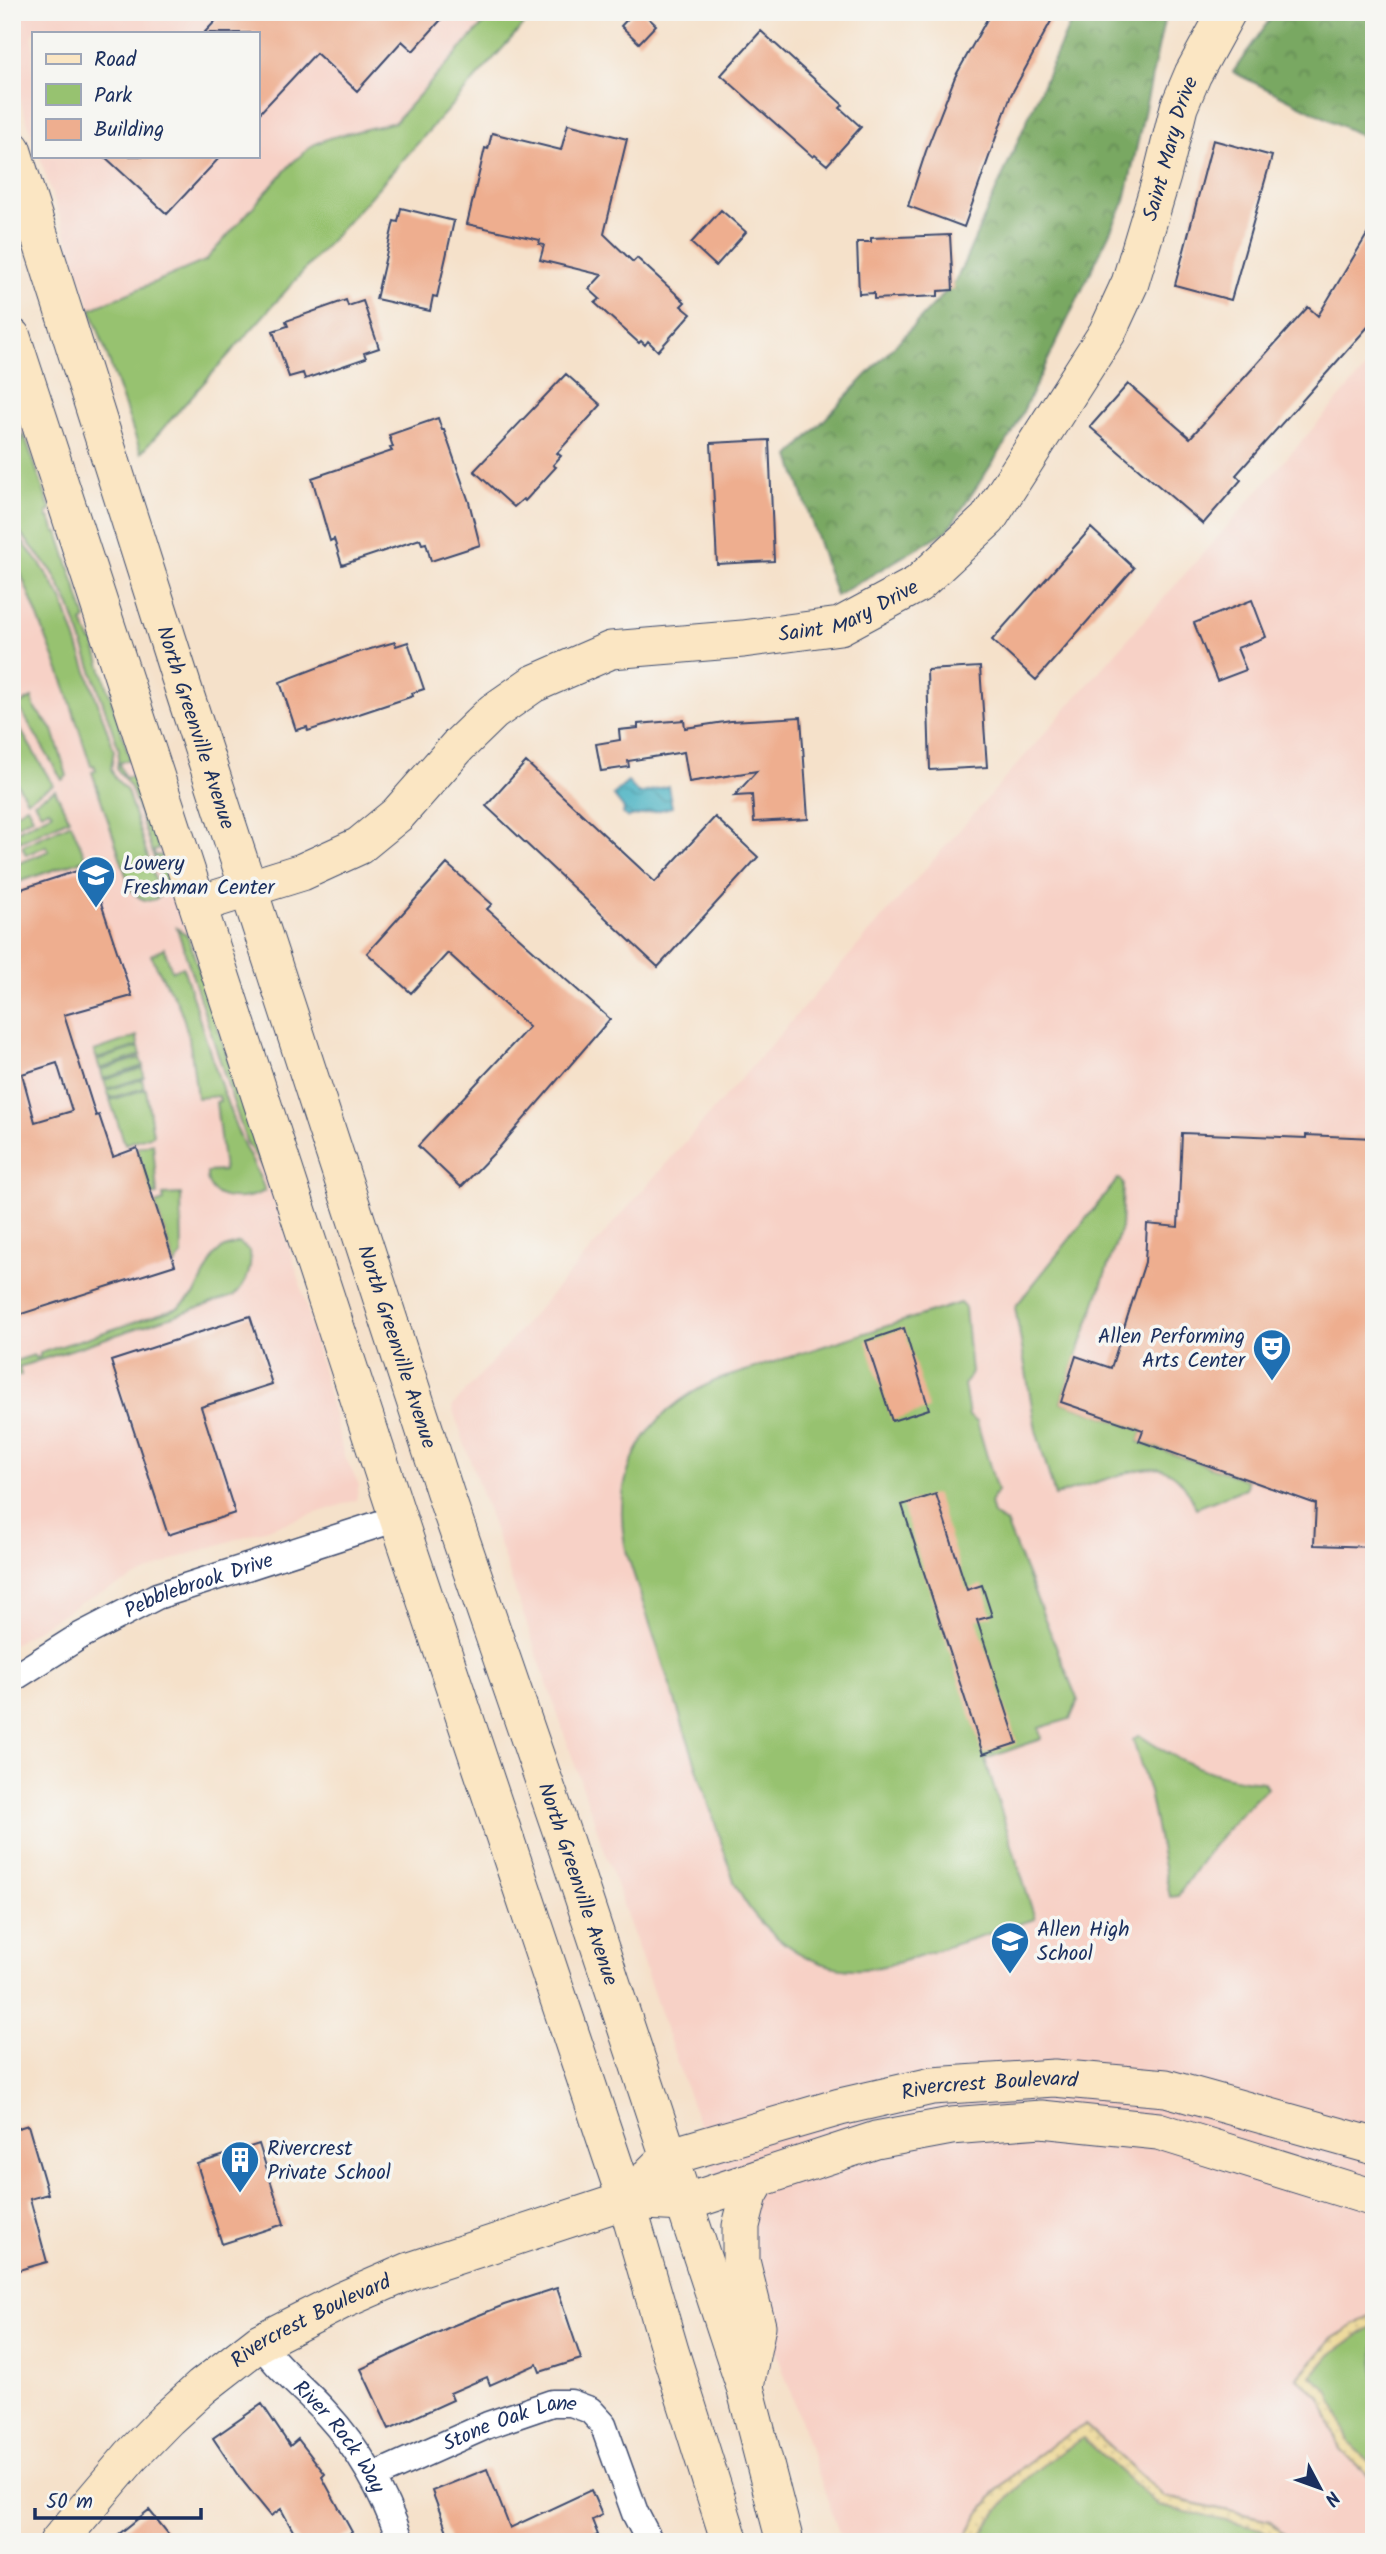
<svg xmlns="http://www.w3.org/2000/svg" width="1386" height="2554" font-family="Kalam,sans-serif">
<style>
.built{fill:#f7d1c6}
.green{fill:#97c270;stroke:#597867;stroke-width:2}
.forest{fill:url(#forest-crowns);stroke:#4a6c60;stroke-width:2}
.sand{fill:url(#sand-dots);stroke:#84847e;stroke-width:2}
.water{fill:url(#water-waves);stroke:#307090;stroke-width:2}
.building{fill:#eeae8f;fill-rule:evenodd}
.lines{fill:none;stroke-linecap:round;stroke-linejoin:round}
.street-casing{stroke:#3c4a6e;stroke-width:29}
.secondary-casing{stroke:#3c4a6e;stroke-width:39}
.street{stroke:#fff;stroke-width:26}
.secondary{stroke:#fbe6c3;stroke-width:37}
.labels{text-anchor:middle;stroke-width:7;stroke-linejoin:round;paint-order:stroke}
.street-label{font-size:21px;fill:#1b2f5e;stroke:#f6f6f2}
.poi-label{font-size:21px;fill:#1b2f5e;stroke:#f6f6f2;text-anchor:start}
</style>
<defs>
<pattern id="forest-crowns" width="20" height="18" patternUnits="userSpaceOnUse" patternTransform="scale(1.75)"><rect width="20" height="18" fill="#79a862"/><path d="M2 6a3 3 0 1 1 6 0M12 15a3 3 0 1 1 6 0" fill="none" stroke="#628954"/></pattern>
<pattern id="sand-dots" width="8" height="8" patternUnits="userSpaceOnUse" patternTransform="scale(1.75)"><rect width="8" height="8" fill="#eeda9e"/><path d="M2 2h.1M6 6h.1" fill="none" stroke="#ccbb8a" stroke-width="1.8" stroke-linecap="round"/></pattern>
<pattern id="water-waves" width="16" height="10" patternUnits="userSpaceOnUse" patternTransform="scale(1.75)"><rect width="16" height="10" fill="#44b0c1"/><path d="M0 5q4-4 8 0t8 0" fill="none" stroke="#3890a0"/></pattern>
</defs>
<rect width="100%" height="100%" fill="#f6f6f2"/>
<filter id="ink" filterUnits="userSpaceOnUse"><feTurbulence type="fractalNoise" baseFrequency=".0143" numOctaves="2"/><feDisplacementMap in="SourceGraphic" scale="14" xChannelSelector="R" yChannelSelector="G"/><feConvolveMatrix kernelMatrix="1 2 1 2 8 2 1 2 1" color-interpolation-filters="sRGB"/></filter>
<filter id="wash" filterUnits="userSpaceOnUse"><feTurbulence type="fractalNoise" baseFrequency=".00686" numOctaves="4" result="noise"/><feDisplacementMap in="SourceGraphic" scale="28" xChannelSelector="R" yChannelSelector="G"/><feGaussianBlur stdDeviation="1.57" result="paint"/><feColorMatrix in="noise" values="0 0 0 0 0 0 0 0 0 0 0 0 0 0 0 0 0 1.4 0 .05"/><feComposite in="paint" operator="in"/></filter>
<g filter="url(#wash)">
<rect width="100%" height="100%" fill="#f5e1ca"/>
<path class="built" d="M12 12H494L395 122 329 138 292 163 204 261 91 309 39 156H257V33H33V138L12 77Z
M1374 359V2542H842L452 1407Z
M12 392 298 1275 344 1455 359 1485 356 1500 178 1558 80 1603 12 1645Z"/>
<path class="green" d="M494 12H535L141 453 91 309 205 261 292 163 313 145 329 138 395 122Z
M24 434 51 511 47 512 48 518H50L55 532H58L86 619 82 622 91 641H93L130 759 119 763 125 778 136 775 159 849 154 851 155 856 161 855 168 876 165 891 131 788 117 769 119 750 70 606 52 571 18 530 14 464Z
M12 529 41 565 62 599 114 750 111 769 115 778 127 791 156 883 159 897C149 904 139 899 131 890L92 772 96 770 94 765 91 766 64 683 12 551Z
M32 698 35 709 53 730 67 776 62 780 18 705Z
M12 715 53 785 27 800 12 775Z
M55 790 69 819 20 842 15 832 52 813 49 809 41 813 34 802Z
M27 806 33 817 12 828V815Z
M71 823 86 859 12 884V866L49 851 46 846 26 855 22 846Z
M177 928 187 935 189 940 264 1170 246 1141Z
M164 948 172 971 183 967C200 1020 216 1075 236 1127 244 1149 258 1169 265 1191 245 1202 205 1204 207 1172L224 1171 216 1102 220 1101 219 1096 197 1098C193 1067 191 1031 177 1002 168 986 159 973 151 955Z
M137 1036 138 1046 97 1059 94 1051Z
M139 1047 141 1055 100 1069 97 1060Z
M140 1058 143 1066 103 1079 101 1070Z
M143 1068 144 1077 107 1089 104 1080Z
M142 1079 144 1088 110 1098 107 1090Z
M146 1089 153 1135 125 1144 110 1100Z
M153 1143 157 1195 152 1196 137 1148Z
M1118 1179 1121 1180 1123 1185 1121 1228 1061 1402 1143 1430 1139 1442 1247 1480 1246 1488 1196 1508C1176 1461 1157 1463 1113 1477 1093 1483 1074 1489 1055 1496L1036 1430 1015 1307Z
M181 1194 182 1255 175 1265 155 1204 164 1201 163 1195Z
M239 1243 250 1251C252 1270 248 1281 234 1296L19 1367 21 1375 12 1378V1362L34 1355 35 1358 40 1357V1353L178 1308 195 1294 214 1256 222 1249Z
M960 1303 965 1308 971 1373 964 1385 969 1416 977 1422 997 1491 990 1503 993 1515 1006 1523 1078 1701 1070 1719 1039 1728 1041 1739 985 1759 1035 1919C1002 1929 969 1940 937 1950 913 1958 889 1967 863 1969 808 1972 758 1931 735 1884L627 1554C608 1475 644 1412 717 1380Z
M1139 1735C1177 1761 1216 1779 1263 1782L1267 1788C1232 1820 1203 1856 1178 1896L1170 1897 1149 1792 1133 1740Z
M1374 2313V2480L1340 2450 1321 2398 1298 2378 1332 2339Z
M1085 2425 1165 2497 1269 2520 1292 2542H964C988 2488 1035 2453 1085 2425Z"/>
<path class="forest" d="M1075 12H1166L1125 201 1013 432 948 530 836 596 790 456 956 281Z
M1275 12H1374V142L1233 72Z"/>
<path class="sand" d="M1374 2313V2325L1331 2354 1312 2376 1330 2392 1350 2444 1374 2466V2480L1340 2450 1321 2398 1298 2378 1332 2339Z
M1085 2425 1165 2497 1269 2520 1292 2542H1276L1261 2529 1159 2506 1083 2438C1035 2466 1006 2494 977 2542H964C988 2488 1035 2453 1085 2425Z"/>
<path class="water" d="M628 782 639 794 668 786 672 807 628 818 623 814 624 809 613 795Z"/>
<g id="blocks">
<path class="building" d="M224 12H448L413 51 402 41 357 91 316 53 257 116V33H204Z
M634 12H642L656 25 639 43 621 26Z
M991 12H1056L1011 95 964 227 908 206 926 151 955 77Z
M761 31 843 105 840 108 861 127 827 165 815 155 813 157 721 75Z
M568 124 627 139 604 234 633 262 637 258 685 302 681 306 691 314 658 351 648 341 645 345 641 341 639 343 595 303 600 299 589 289 602 275 540 260 544 245 539 244 540 240 467 224 485 148 488 149 492 133 561 150Z
M1213 140 1272 156 1231 300 1175 285Z
M104 156H221L167 214Z
M401 208 454 221 437 297 433 296 430 311 376 299 394 221 398 222Z
M721 210 746 232 716 266 691 243Z
M1374 223V320L1236 475 1241 480 1203 524 1090 427 1128 384 1190 438 1308 307 1318 316Z
M950 235 953 290 938 291V296L874 299V293L859 294 857 242H871V238Z
M346 300 348 306 363 301 379 348 364 353 366 358 305 379 303 373 289 377 273 331 288 326 286 321Z
M566 374 601 405 557 453 561 456 553 465 556 467 525 501 523 499 514 507 474 471Z
M438 418 442 430H444L469 502 480 545 431 561 426 543 422 544 420 539 342 565 334 539 330 541 312 478 392 451 390 448 393 447 389 435Z
M769 440 774 561 717 564 711 443Z
M1091 528 1134 568 1036 680 992 640Z
M1252 600 1266 637 1237 648 1246 670 1217 681 1194 623Z
M395 642 396 646 408 642 424 689 412 693 413 696 308 731 307 727 296 730 280 682 353 654Z
M980 667 987 767 930 770 927 670Z
M801 717 808 819 754 822 752 795 734 796 757 771 689 782 684 752 628 761 629 767 601 771 596 744 620 740 619 730 638 728V724L684 720 685 728 731 721Z
M526 762 655 882 715 817 758 857 658 967 486 806Z
M447 864 492 904 487 909 610 1019 498 1149 461 1187 418 1146 529 1027 448 953 411 993 367 953Z
M89 867 132 996 64 1015 96 1116 99 1115 113 1157 137 1148 175 1265 12 1317V892ZM57 1063 72 1111 35 1122 22 1074Z
M1182 1133 1306 1138V1135L1374 1138V1547L1314 1545 1316 1504 1139 1441 1143 1430 1061 1402 1076 1356 1111 1368 1145 1262 1147 1224 1178 1227Z
M250 1316 272 1384 201 1407 235 1513 168 1535 111 1361Z
M904 1328 929 1409 892 1421 866 1341Z
M936 1494 967 1590 982 1585 992 1616 977 1620 1017 1743 983 1754 902 1505Z
M28 2125 48 2194 30 2199 47 2262 12 2272V2130Z
M259 2144 284 2224 222 2244 197 2164Z
M557 2288 581 2359 540 2372 537 2364 490 2385 487 2377 450 2393 453 2400 389 2429 361 2369 452 2326 504 2305Z
M262 2404 290 2446 298 2439 325 2474 322 2477 352 2532 334 2542H299L281 2509 271 2516 237 2474 213 2438Z
M487 2469 510 2528 591 2490 602 2515 592 2520 598 2535 583 2542H451L432 2491Z
M149 2510 175 2542H109Z"/>
</g>
</g>
<g filter="url(#ink)">
<use href="#blocks" fill-opacity="0" stroke="#3c4a6e" stroke-width="2"/>
<g class="lines">
<g class="street-casing">
<g id="street">
<path id="s1" d="M12 1679 80 1636 157 1596 398 1518"/>
<path id="s2" d="M260 2342C278 2370 304 2388 326 2413 361 2451 384 2493 401 2542"/>
<path id="s3" d="M374 2476 488 2425 552 2403H571L590 2410 603 2424 635 2513 650 2542"/>
</g>
</g>
<g class="secondary-casing">
<g id="secondary">
<path id="s4" d="M12 149 186 697 448 1502 565 1842 745 2387 785 2542"/>
<path d="M12 337 398 1518 626 2200 670 2351 730 2542"/>
<path id="s5" d="M199 904 302 872 359 846 398 814 458 746 493 712 533 684 611 650 743 639 840 626 918 584 988 519 1107 333 1130 283 1162 176 1179 107 1193 74 1227 12"/>
<path id="s6" d="M651 2174 668 2157 840 2107 932 2086 1054 2078 1166 2088 1374 2146"/>
<path d="M745 2386 757 2326 741 2261V2226L749 2195 758 2179"/>
<path id="s7" d="M58 2542 131 2456 168 2418 202 2387 260 2342 341 2301 410 2271 626 2200 684 2203 876 2140 951 2126 1041 2119 1158 2131 1374 2198"/>
</g>
</g>
<use href="#street" class="street"/>
<use href="#secondary" class="secondary"/>
</g>
</g>
<defs>
<g id="school-pin" transform="scale(2.0125)"><path d="M0 17L-7.5 6A9.5 9.5 0 1 1 7.5 6Z" fill="#1f6fb2" stroke="#f6f6f2"/><path d="M0-5L7-2L0 1L-7-2ZM-4 1L0 2.5L4 1V4Q0 6-4 4Z" fill="#fff"/></g>
<g id="theatre-pin" transform="scale(2.0125)"><path d="M0 17L-7.5 6A9.5 9.5 0 1 1 7.5 6Z" fill="#1f6fb2" stroke="#f6f6f2"/><path d="M-5-5.5Q0-4 5-5.5V0Q5 5 0 6Q-5 5-5 0ZM-3.3-2.5H-1v1.5H-3.3ZM1-2.5H3.3v1.5H1ZM-2.8 1Q0 5.5 2.8 1Z" fill="#fff"/></g>
<g id="building-pin" transform="scale(2.0125)"><path d="M0 17L-7.5 6A9.5 9.5 0 1 1 7.5 6Z" fill="#1f6fb2" stroke="#f6f6f2"/><path d="M-4-6H4V6H1V3H-1V6H-4ZM-2.5-4.3h1.7v1.8h-1.7ZM.8-4.3h1.7v1.8H.8ZM-2.5-1h1.7V.8h-1.7ZM.8-1h1.7V.8H.8Z" fill="#fff"/></g>
</defs>
<g fill-rule="evenodd">
<use href="#school-pin" x="96" y="875"/>
<use href="#theatre-pin" x="1272" y="1348"/>
<use href="#school-pin" x="1010" y="1941"/>
<use href="#building-pin" x="240" y="2160"/>
</g>
<g class="labels">
<g class="street-label">
<text dy="7" stroke="none"><textPath href="#s5" startOffset="1325">Saint Mary Drive</textPath></text>
<text dy="7" stroke="none"><textPath href="#s5" startOffset="737">Saint Mary Drive</textPath></text>
<text dy="7" stroke="none"><textPath href="#s4" startOffset="607">North Greenville Avenue</textPath></text>
<text dy="7" stroke="none"><textPath href="#s4" startOffset="1258">North Greenville Avenue</textPath></text>
<text dy="7" stroke="none"><textPath href="#s1" startOffset="210">Pebblebrook Drive</textPath></text>
<text dy="7" stroke="none"><textPath href="#s4" startOffset="1825">North Greenville Avenue</textPath></text>
<text dy="7" stroke="none"><textPath href="#s6" startOffset="355">Rivercrest Boulevard</textPath></text>
<text dy="7" stroke="none"><textPath href="#s7" startOffset="340">Rivercrest Boulevard</textPath></text>
<text dy="7" stroke="none"><textPath href="#s3" startOffset="147">Stone Oak Lane</textPath></text>
<text dy="7" stroke="none"><textPath href="#s2" startOffset="124">River Rock Way</textPath></text>
</g>
<g class="poi-label">
<text x="123" y="870">Lowery<tspan x="123" dy="24">Freshman Center</tspan></text>
<text x="1245" y="1343" text-anchor="end">Allen Performing<tspan x="1245" dy="24">Arts Center</tspan></text>
<text x="1037" y="1936">Allen High<tspan x="1037" dy="24">School</tspan></text>
<text x="267" y="2155">Rivercrest<tspan x="267" dy="24">Private School</tspan></text>
</g>
</g>
<rect width="1386" height="2554" fill="none" stroke="#f6f6f2" stroke-width="42"/>
<rect x="32" y="32" width="228" height="126" fill="#f6f6f2" stroke="#9ea6b7" stroke-width="2"/>
<rect x="46" y="54" width="35" height="10" fill="#fbe6c3" stroke="#9ea6b7" stroke-width="2"/>
<text x="94" y="66" font-size="21" fill="#1b2f5e">Road</text>
<rect x="46" y="84" width="35" height="21" fill="#97c270" stroke="#9ea6b7" stroke-width="2"/>
<text x="94" y="102" font-size="21" fill="#1b2f5e">Park</text>
<rect x="46" y="119" width="35" height="21" fill="#eeae8f" stroke="#9ea6b7" stroke-width="2"/>
<text x="94" y="136" font-size="21" fill="#1b2f5e">Building</text>
<g transform="translate(1320 2488) rotate(131)" stroke="#f6f6f2" stroke-width="5" paint-order="stroke">
<path d="M0-5L12 26L0 18L-12 26Z" fill="#1b2f5e"/>
<text y="-10" font-size="19" font-weight="bold" text-anchor="middle" fill="#1b2f5e">N</text>
</g>
<path d="M35 2508v10h166v-10" fill="none" stroke="#1b2f5e" stroke-width="3.5"/>
<text x="46" y="2508" font-size="21" fill="#1b2f5e" stroke="#f6f6f2" stroke-width="5" paint-order="stroke">50 m</text>
</svg>
